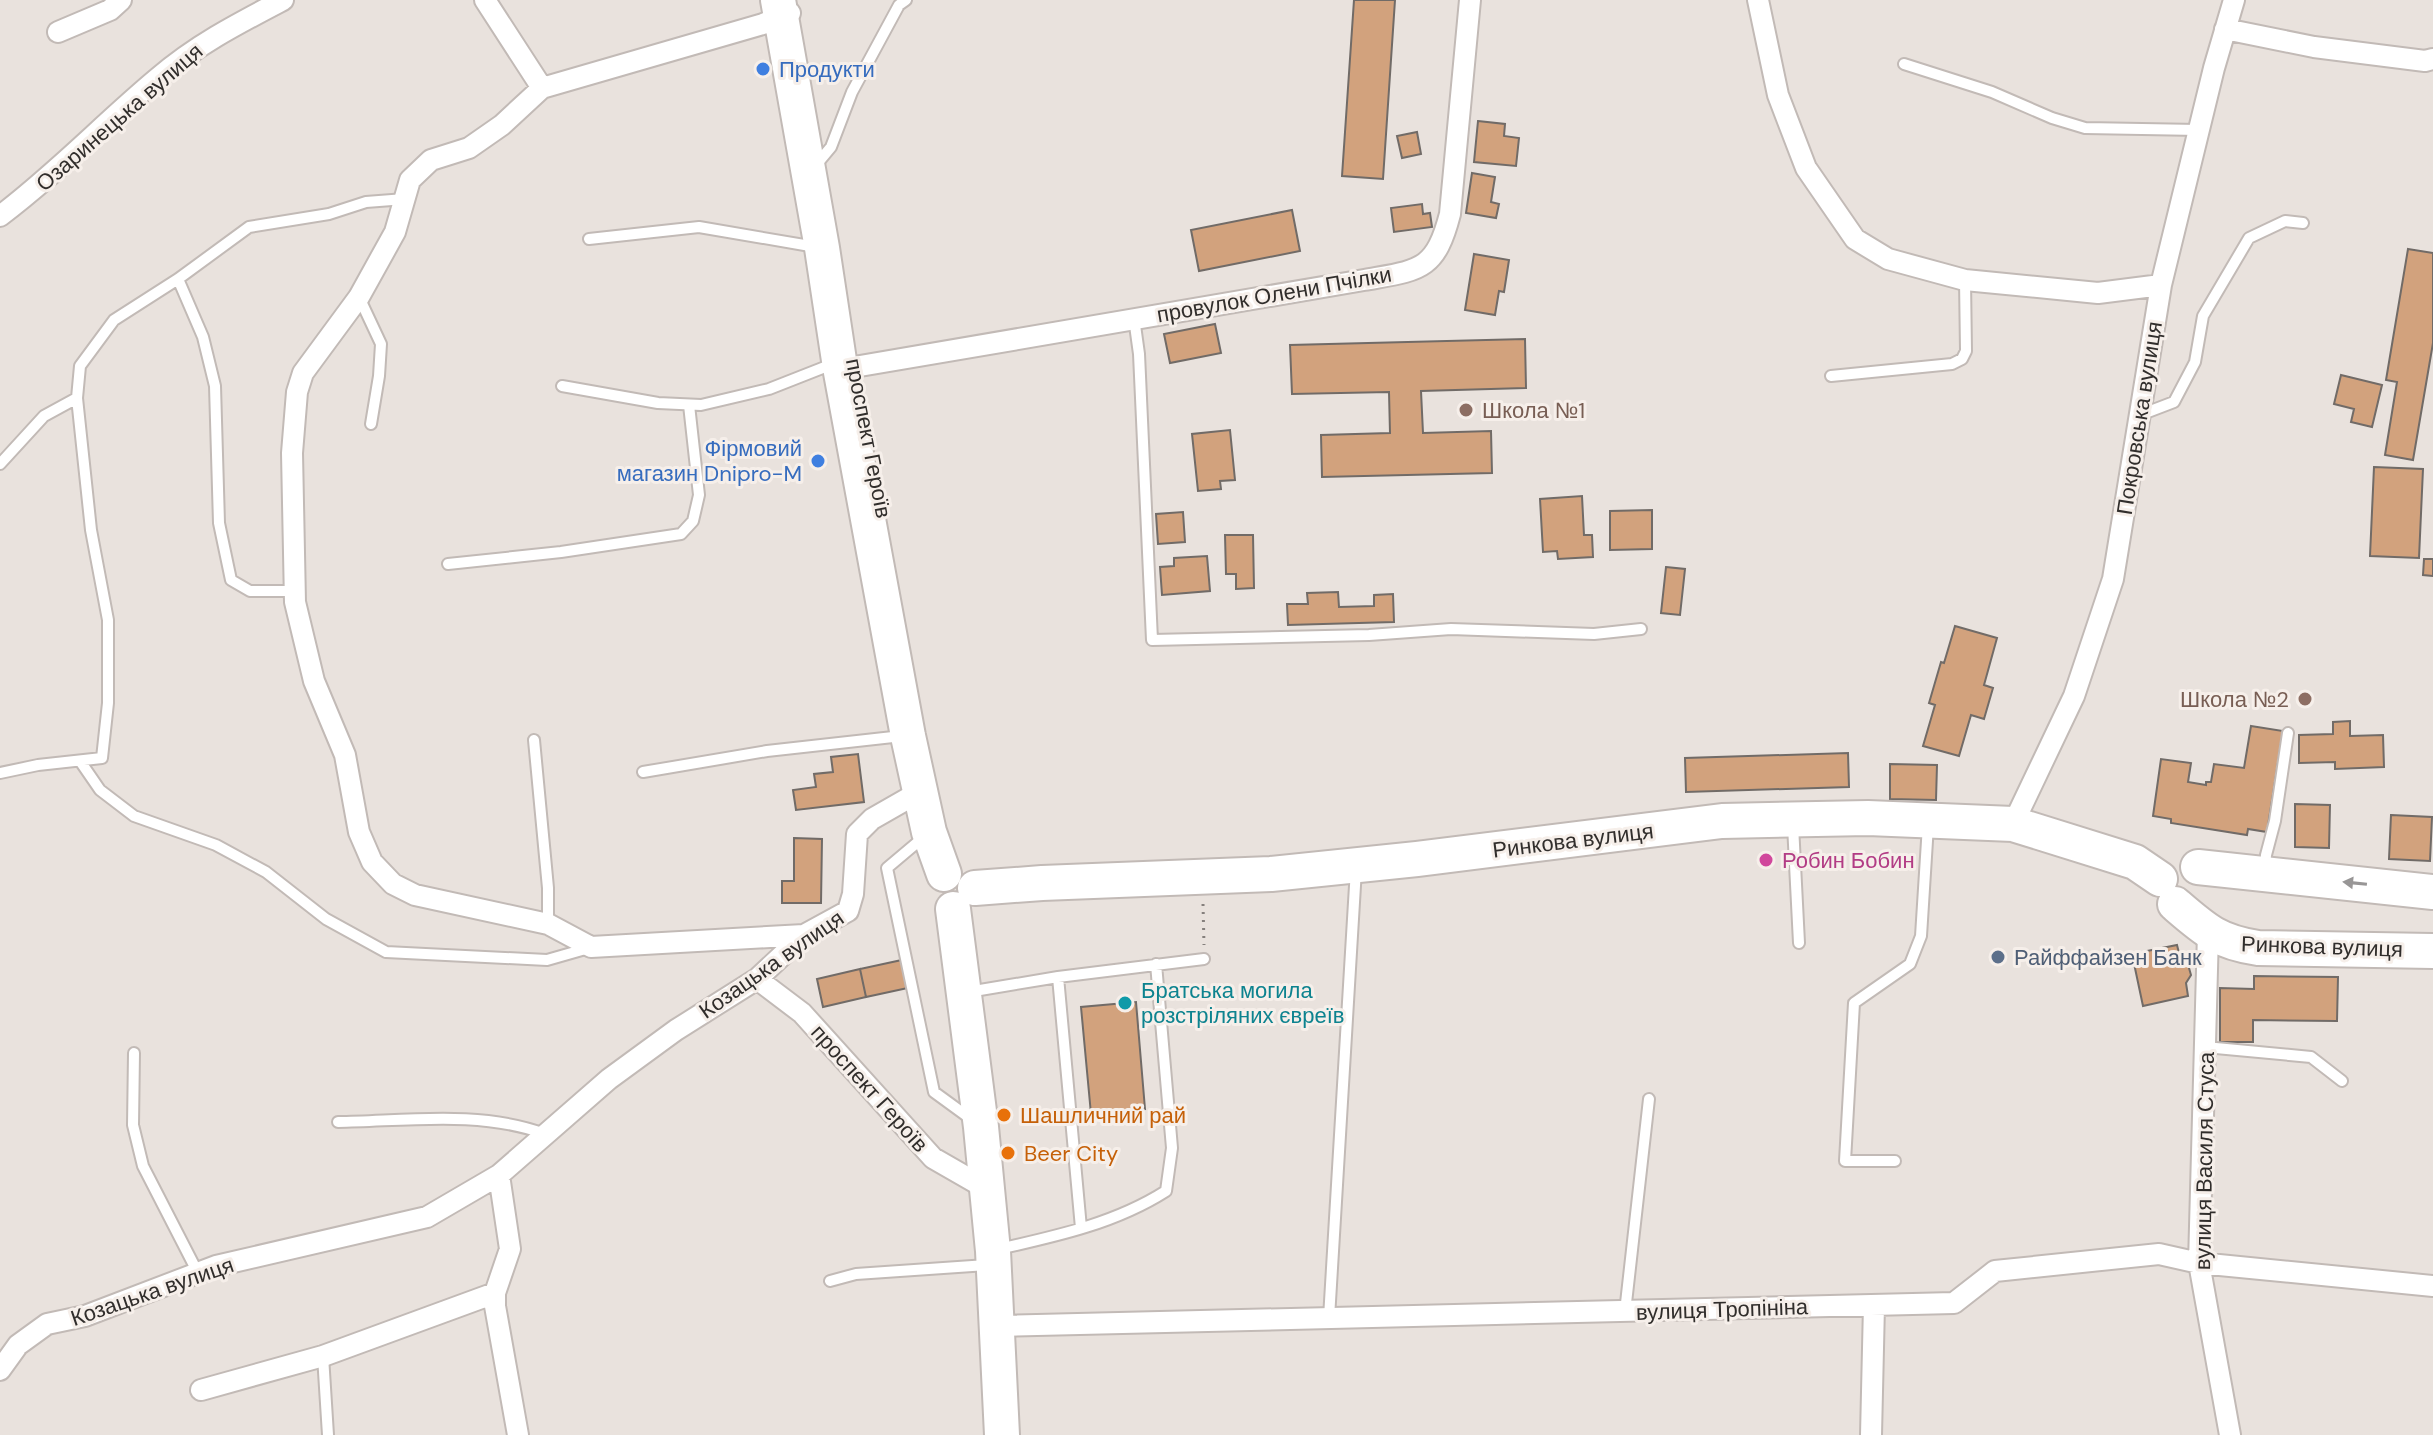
<svg xmlns="http://www.w3.org/2000/svg" width="2433" height="1435" font-family="'DM Sans',sans-serif">
<style>
.building{fill:#d2a27d;stroke:#716b67;stroke-width:2}
.lines{fill:none;stroke-linecap:round;stroke-linejoin:round}
.service-casing{stroke:#c2bab6;stroke-width:14}
.minor-casing{stroke:#c2bab6;stroke-width:24}
.primary-casing{stroke:#c2bab6;stroke-width:38}
.path{stroke:#85807d;stroke-width:3;stroke-dasharray:2 6;stroke-linecap:butt}
.service{stroke:#fff;stroke-width:10}
.minor{stroke:#fff;stroke-width:20}
.primary{stroke:#fff;stroke-width:34}
.oneway{fill:#989696}
.shop-dot{fill:#3f7fe0;stroke:#f6efea;stroke-width:3}
.education-dot{fill:#8d6e63;stroke:#f6efea;stroke-width:3}
.hotel-dot{fill:#d1479c;stroke:#f6efea;stroke-width:3}
.service-dot{fill:#5c6f8a;stroke:#f6efea;stroke-width:3}
.culture-dot{fill:#0f9aa8;stroke:#f6efea;stroke-width:3}
.food-dot{fill:#e8710a;stroke:#f6efea;stroke-width:3}
.labels{text-anchor:middle;stroke-width:6;stroke-linejoin:round;paint-order:stroke}
.shop-label{font-size:22px;fill:#366cbe;stroke:#f6efea;text-anchor:start}
.street-label{font-size:22px;fill:#312e2c;stroke:#f6efea}
.education-label{font-size:22px;fill:#785e54;stroke:#f6efea;text-anchor:start}
.hotel-label{font-size:22px;fill:#b23c85;stroke:#f6efea;text-anchor:start}
.service-label{font-size:22px;fill:#4e5e75;stroke:#f6efea;text-anchor:start}
.culture-label{font-size:22px;fill:#0d838f;stroke:#f6efea;text-anchor:start}
.food-label{font-size:22px;fill:#c56008;stroke:#f6efea;text-anchor:start}
</style>
<rect width="100%" height="100%" fill="#e9e2dd"/>
<path class="building" d="M1354 0H1395L1383 179 1342 176Z
M1478 121 1505 124 1504 136 1519 138 1516 166 1474 162Z
M1417 132 1421 154 1402 158 1397 136Z
M1472 173 1495 177 1491 202 1499 204 1496 218 1466 213Z
M1422 204 1423 214 1430 213 1432 227 1394 232 1391 208Z
M1292 210 1300 251 1199 271 1191 230Z
M2408 249 2433 253V343L2413 460 2385 455 2397 382 2386 380Z
M1474 254 1509 260 1504 292 1499 291 1495 315 1465 310Z
M1215 324 1221 353 1170 363 1164 334Z
M1525 339 1526 388 1421 391 1423 433 1491 431 1492 473 1322 477 1321 435 1390 433 1389 392 1292 394 1290 345Z
M2341 375 2382 385 2372 427 2351 422 2354 409 2334 404Z
M1230 430 1235 480 1220 481 1221 489 1198 491 1192 434Z
M2374 467 2423 469 2419 558 2370 556Z
M1582 496 1584 535H1592L1593 557 1558 559 1557 551 1543 552 1540 499Z
M1652 510V549L1610 550V511Z
M1183 512 1185 542 1158 544 1156 514Z
M1225 535H1253L1254 588 1236 589V574H1226Z
M1207 556 1210 591 1162 595 1160 567 1174 566V558Z
M2424 559H2433V576L2423 575Z
M1666 567 1685 569 1680 615 1661 613Z
M1338 592 1339 607 1374 606V595L1393 594 1394 622 1288 625 1287 604H1308L1307 593Z
M1955 626 1997 638 1984 685 1993 688 1984 719 1971 715 1959 756 1923 746 1935 705 1929 703 1941 662 1944 663Z
M2350 721V736L2383 735 2384 767 2335 769V762L2299 763V735L2333 734V722Z
M2251 726 2283 731 2267 832 2248 829 2247 835 2171 823V819L2153 816 2161 759 2191 763 2188 782 2206 785V782H2211L2214 764 2244 768Z
M1848 753 1849 787 1686 792 1685 758Z
M858 754 864 802 796 810 793 790 816 787 814 774 833 772 831 757Z
M1890 764 1937 765 1936 800 1890 799Z
M2295 804 2330 805 2329 848 2295 847Z
M2391 815 2432 817 2430 861 2389 859Z
M794 838 822 839 821 903H782V881H794Z
M2177 945 2180 957 2187 961 2191 975 2186 983 2188 996 2143 1006 2132 954Z
M911 958 917 986 866 997 860 969Z
M860 969 866 997 823 1007 817 979Z
M2254 976 2338 977 2337 1021 2253 1020V1042H2220V988L2254 989Z
M1136 1002 1145 1109 1091 1114 1081 1007Z"/>
<g class="lines">
<g class="service-casing">
<path id="service" d="M1904 64 1992 92 2052 118 2085 128 2199 130
M816 165 831 147 852 92 899 5 906 0
M589 239 699 227 816 247
M178 279 203 337 215 386 219 523 231 580 250 591H295
M359 297 381 344 379 376 371 424
M1134 318 1139 354 1152 640 1369 635 1451 629 1594 634 1641 629
M1831 376 1952 364 1962 359 1966 351 1965 280
M562 386 658 403 701 405 769 389 825 367H837
M2140 415 2174 402 2195 362 2203 316 2249 238 2285 221 2303 223
M0 464 44 416 77 398 80 366 114 320 178 279 249 227 329 214 366 202 405 199
M448 564 561 552 681 534 693 521 699 495 689 405
M534 740 548 888V924
M80 761 100 790 134 816 216 845 266 872 326 919 386 952 547 960 589 948
M643 772 767 751 902 736
M0 773 38 765 102 758 108 703V620L91 530 77 398
M1793 825 1799 943
M925 836 887 868 934 1092 971 1119
M2265 867 2266 855 2275 821 2288 733
M1058 977 1081 1228
M968 992 1058 977 1204 959
M2205 1047 2311 1057 2342 1081
M134 1053 133 1125 143 1166 198 1273
M338 1122C406 1121 480 1110 545 1134
M1895 1161H1845L1854 1003 1910 964 1921 936 1928 825
M999 1249C1057 1236 1116 1223 1166 1191L1172 1148 1156 964
M830 1281 856 1274 987 1265
M1625 1312 1649 1099
M1329 1318 1356 869
M323 1356 328 1435"/>
</g>
<g class="minor-casing">
<path id="minor" d="M485 0 542 88 763 24 790 13
M1758 0 1778 95 1806 168 1855 239 1888 259 1965 280 2098 293 2161 285
M2225 29 2314 47 2425 61 2433 59
M58 32 110 10 121 0
M542 88 502 125 469 148 431 160 410 180 395 232 359 297 303 373 297 392 292 453 295 602 314 681 345 755 359 832 372 862 393 884 415 895 548 924 591 947 804 935
M0 216C56 174 104 123 158 78 196 45 239 23 283 0
M854 367 1364 280C1419 270 1435 272 1450 214L1470 0
M2013 824 2074 696 2113 579 2161 285 2214 68 2234 0
M2208 933 2199 1263 2230 1435
M757 979 802 1013 933 1158 987 1189
M495 1293V1306L518 1435
M996 1326 1954 1303 1995 1271 2159 1254 2199 1263 2433 1286
M0 1370 18 1345 47 1324 85 1316 216 1266 427 1217 499 1175 609 1079 676 1030 757 979 804 935 848 911 853 894 857 834 872 819 921 791
M201 1390 323 1356 495 1293 510 1249 499 1175
M1871 1435 1874 1305"/>
</g>
<g class="primary-casing">
<path id="primary" d="M778 0 822 248 840 367 908 736 929 832 944 874
M2198 867 2433 892
M975 888 1042 883 1271 874 1417 859 1722 821 1868 818 2013 824 2135 862 2160 879
M2175 904C2205 930 2218 942 2258 948L2433 951
M953 909 981 1127 993 1251 1002 1435"/>
</g>
<path class="path" d="M1203 904 1204 945"/>
<use href="#service" class="service"/>
<use href="#minor" class="minor"/>
<use href="#primary" class="primary"/>
</g>
<defs><path id="oneway-solid" d="M-6-.8H1V-3.2L6.5 0L1 3.2V.8H-6Z" transform="scale(2)"/></defs>
<use class="oneway" href="#oneway-solid" transform="translate(2355 883) rotate(-174)"/>
<g class="shop-dot">
<circle cx="763" cy="69" r="8"/>
<circle cx="818" cy="461" r="8"/>
</g>
<g class="education-dot">
<circle cx="1466" cy="410" r="8"/>
<circle cx="2305" cy="699" r="8"/>
</g>
<circle class="hotel-dot" cx="1766" cy="860" r="8"/>
<circle class="service-dot" cx="1998" cy="957" r="8"/>
<circle class="culture-dot" cx="1125" cy="1003" r="8"/>
<g class="food-dot">
<circle cx="1004" cy="1115" r="8"/>
<circle cx="1008" cy="1153" r="8"/>
</g>
<g class="labels">
<g class="shop-label">
<text x="779" y="77">Продукти</text>
<text x="802" y="456" text-anchor="end">Фірмовий<tspan x="802" dy="25">магазин Dnipro-M</tspan></text>
</g>
<g class="street-label">
<text transform="translate(119 117) rotate(-41)" y="8">Озаринецька вулиця</text>
<text transform="translate(1274 294) rotate(-10)" y="8">провулок Олени Пчілки</text>
<text transform="translate(2139 418) rotate(-81)" y="8">Покровська вулиця</text>
<text transform="translate(869 438) rotate(79)" y="8">проспект Героїв</text>
<text transform="translate(1573 840) rotate(-7)" y="8">Ринкова вулиця</text>
<text transform="translate(2322 946) rotate(2)" y="8">Ринкова вулиця</text>
<text transform="translate(771 964) rotate(-35)" y="8">Козацька вулиця</text>
<text transform="translate(870 1088) rotate(48)" y="8">проспект Героїв</text>
<text transform="translate(2204 1161) rotate(-89)" y="8">вулиця Василя Стуса</text>
<text transform="translate(152 1291) rotate(-19)" y="8">Козацька вулиця</text>
<text transform="translate(1722 1309) rotate(-2)" y="8">вулиця Тропініна</text>
</g>
<g class="education-label">
<text x="1482" y="418">Школа №1</text>
<text x="2289" y="707" text-anchor="end">Школа №2</text>
</g>
<g class="hotel-label">
<text x="1782" y="868">Робин Бобин</text>
</g>
<g class="service-label">
<text x="2014" y="965">Райффайзен Банк</text>
</g>
<g class="culture-label">
<text x="1141" y="998">Братська могила<tspan x="1141" dy="25">розстріляних євреїв</tspan></text>
</g>
<g class="food-label">
<text x="1020" y="1123">Шашличний рай</text>
<text x="1024" y="1161">Beer City</text>
</g>
</g>
</svg>
